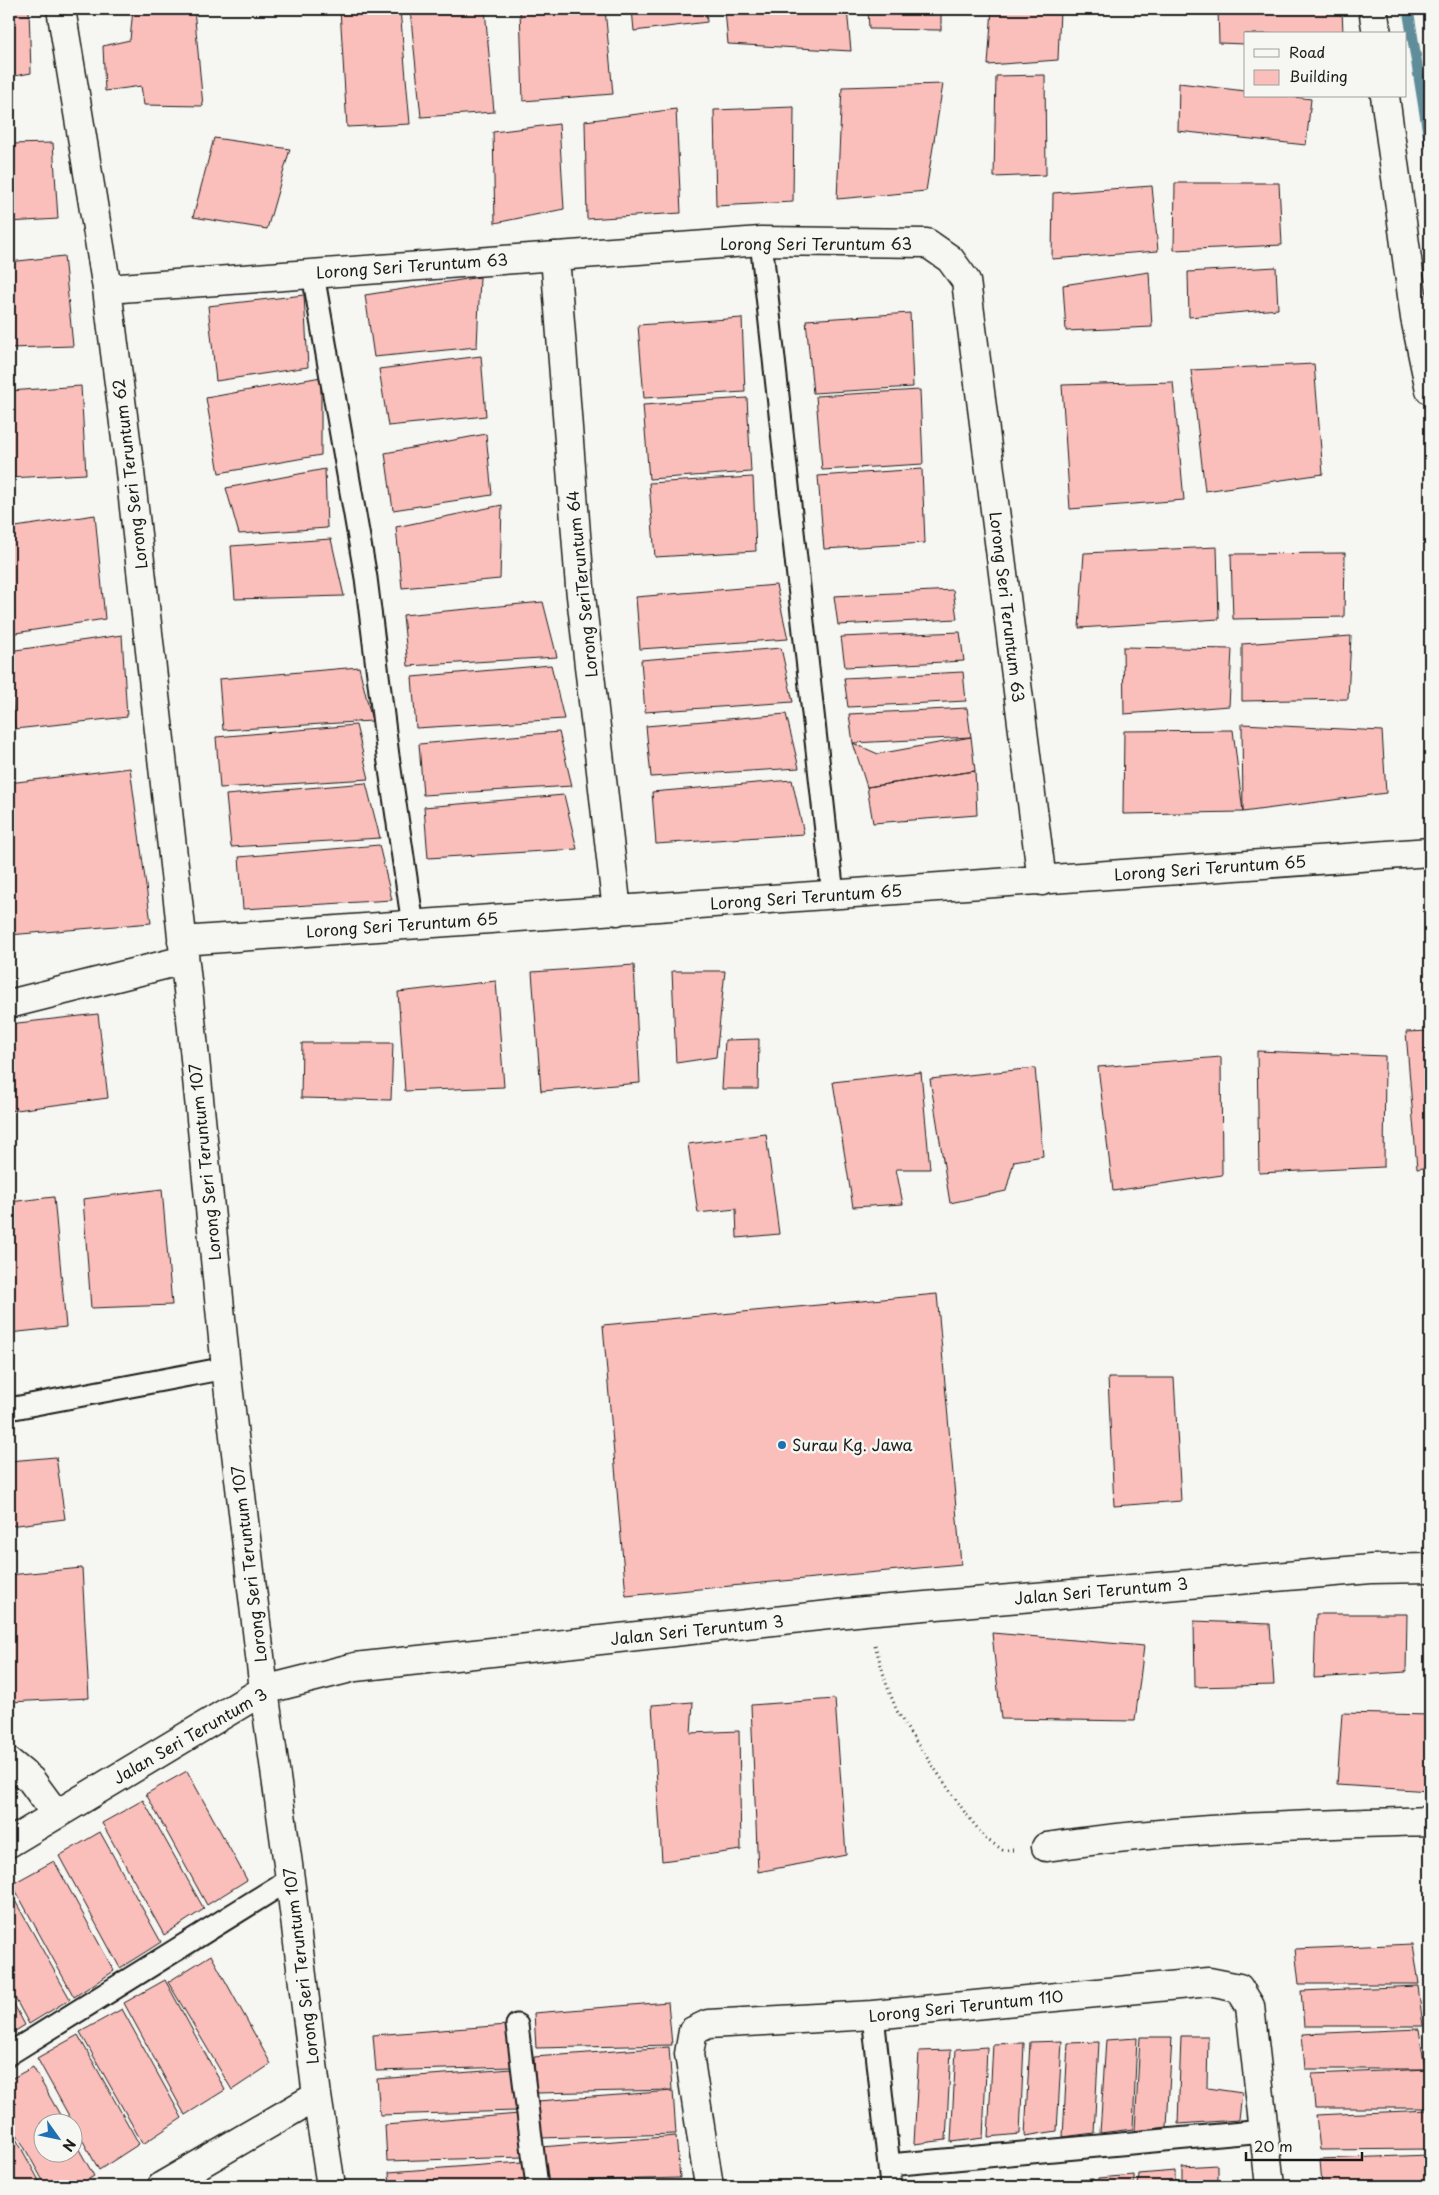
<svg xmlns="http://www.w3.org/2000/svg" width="1439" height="2195" font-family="'Playpen Sans',sans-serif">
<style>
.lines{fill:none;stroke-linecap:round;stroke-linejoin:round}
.stream{stroke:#608d9a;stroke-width:11}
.building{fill:#fbbfbb;stroke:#1c1c1c}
.lane-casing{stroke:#1c1c1c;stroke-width:25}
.street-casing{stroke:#1c1c1c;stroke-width:31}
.path{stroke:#1c1c1c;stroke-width:3;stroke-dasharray:1 4;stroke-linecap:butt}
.lane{stroke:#f6f6f2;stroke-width:21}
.street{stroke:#f6f6f2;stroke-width:28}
.poi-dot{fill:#1f6fb2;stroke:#f6f6f2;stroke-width:2}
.labels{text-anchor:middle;stroke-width:5;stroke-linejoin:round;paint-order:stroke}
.street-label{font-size:16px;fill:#1c1c1c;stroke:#f6f6f2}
.poi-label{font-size:16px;fill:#1c1c1c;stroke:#f6f6f2;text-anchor:start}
</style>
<rect width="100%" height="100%" fill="#f6f6f2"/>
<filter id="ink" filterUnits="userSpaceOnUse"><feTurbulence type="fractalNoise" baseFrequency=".02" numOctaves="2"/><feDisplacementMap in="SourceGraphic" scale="10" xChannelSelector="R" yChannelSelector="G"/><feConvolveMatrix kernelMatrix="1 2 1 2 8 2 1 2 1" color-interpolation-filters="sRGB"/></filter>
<g filter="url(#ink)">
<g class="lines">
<path class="stream" d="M1408 9 1430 145"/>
</g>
<path class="building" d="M9 9H29L31 73 9 77Z
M133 9H194L203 106 144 105 141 86 105 91 103 46 130 40Z
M340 9H400L410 124 347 127Z
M410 9H485L494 112 421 117Z
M520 9H605L613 94 523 101Z
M632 9H706L707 22 634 31Z
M725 9H847L851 51 728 44Z
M868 9H941V30L869 29Z
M992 9H1060L1058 60 988 65Z
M1218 9H1342L1343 34H1245V44L1219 43Z
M1045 75 1046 175 994 177 996 76Z
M1179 83 1245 91V96H1285L1311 99 1306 145 1178 131Z
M943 84 926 191 837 199 842 87Z
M794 107 793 202 716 206 714 110Z
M676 109 681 213 587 219 585 121Z
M559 124 564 209 495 223 493 132Z
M214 138 290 149 267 229 193 217Z
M53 143 58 219 9 222V144Z
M1175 183H1279L1282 245 1174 250Z
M1152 186 1158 251 1052 259 1053 193Z
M64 256 73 346 9 348V262Z
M1276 267 1278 309 1189 317 1188 272Z
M1149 272 1152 327 1066 331 1063 285Z
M480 277 477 347 374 357 365 295Z
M304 295 308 367 216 381 208 306Z
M910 313 913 387 813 393 806 320Z
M742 318 745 392 644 398 638 325Z
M481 356 486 416 388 426 379 369Z
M1314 364 1323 474 1205 491 1191 370Z
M321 377V455L219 473 206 398Z
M1173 382 1184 500 1070 509 1062 385Z
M81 386 86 474 9 478V391Z
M920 390 923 464 822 470 816 396Z
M747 398 751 472 649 479 643 405Z
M486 434 492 495 393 510 385 453Z
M325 469 327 528 239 534 226 488Z
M922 469 925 543 824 549 818 476Z
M753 477 756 551 655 557 649 483Z
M502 505 500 579 402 588 396 527Z
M95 515 105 619 9 634V528Z
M331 539 344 596 235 599 231 546Z
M1217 547 1219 619 1079 628 1084 553Z
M1345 553 1344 617 1233 619 1231 554Z
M776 585 788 639 640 649 636 597Z
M953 590 957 619 838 625 834 596Z
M543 602 557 657 408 666 403 615Z
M960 632 964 661 845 667 841 637Z
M122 635 127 717 15 729 9 651Z
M1351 636 1348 699 1242 701V644Z
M1123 647 1232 649 1229 706 1124 714Z
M781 648 793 702 645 712 641 660Z
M551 665 564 719 416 728 412 677Z
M359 667 372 721 223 730 219 679Z
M963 672 966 701 848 707 844 678Z
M967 708 971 737 853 743 849 714Z
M786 714 799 768 651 777 646 726Z
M1242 724 1382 731 1386 793 1243 812Z
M356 725 369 779 220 788 216 737Z
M1233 730 1243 812 1123 814 1124 731Z
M559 732 572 786 423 795 419 744Z
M971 737 975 771 867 787 853 743 878 754Z
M130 768 151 923 9 935V783Z
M975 771 977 815 873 823 867 787Z
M792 780 804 834 656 844 652 792Z
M366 783 380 838 231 847 226 795Z
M564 795 577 849 428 858 424 807Z
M379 845 392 900 243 909 239 857Z
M634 965 640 1083 541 1091 532 972Z
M672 971H725L716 1057 676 1063Z
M496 981 504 1087 405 1091 398 992Z
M98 1014 108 1098 9 1111V1024Z
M1430 1031V1167L1417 1169 1406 1032Z
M759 1039 758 1089H722L725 1040Z
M302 1043H393L391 1100 301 1098Z
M1257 1051 1385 1056 1384 1167 1259 1173Z
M1221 1057 1222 1175 1113 1191 1098 1067Z
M1035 1068 1043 1156 1014 1161 1006 1191 950 1203 930 1079Z
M921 1072 930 1169H896L903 1204 853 1207 833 1082Z
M766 1134 779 1234 737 1238 736 1209 698 1213 688 1144Z
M162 1189 172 1305 91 1308 83 1199Z
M54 1197 66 1327 9 1333V1202Z
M937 1294 961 1564 626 1596 603 1325Z
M1108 1378H1174L1181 1501 1114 1506Z
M56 1457 65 1519 9 1526V1461Z
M82 1568 89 1698 9 1702V1575Z
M1316 1614H1407L1406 1672 1314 1678Z
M1194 1621 1270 1624 1274 1685 1195 1687Z
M992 1633 1144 1646 1135 1721 1001 1719Z
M835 1699 846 1855 758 1872 751 1705Z
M693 1702 691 1733 739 1731 741 1850 662 1861 652 1705Z
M1342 1713 1430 1715V1791L1337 1785Z
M187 1771 247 1880 207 1905 146 1794Z
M143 1800 204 1909 164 1935 102 1823Z
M100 1832 161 1942 120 1968 59 1856Z
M54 1861 114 1971 74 1997 12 1884Z
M9 1890 70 1999 29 2024 9 1987Z
M1413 1944 1419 1984H1299L1295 1949Z
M211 1955 271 2064 232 2090 168 1982Z
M165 1980 225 2090 185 2115 124 2003Z
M1418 1986 1423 2026H1304L1301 1991Z
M9 1995 25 2025 9 2035Z
M668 2002 672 2045 536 2048 534 2013Z
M122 2009 182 2118 143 2144 80 2032Z
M508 2025 512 2067 376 2071 373 2035Z
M1419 2029 1425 2069H1305L1302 2034Z
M78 2035 139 2144 99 2170 37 2058Z
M1181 2036H1208L1207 2088 1242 2093 1239 2120 1178 2124Z
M1140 2037H1172L1167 2127 1135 2131Z
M1137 2038 1133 2129 1100 2133 1106 2040Z
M1062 2041 1057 2131 1025 2136 1030 2042Z
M1099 2042 1094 2133 1063 2137 1068 2043Z
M1024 2043 1020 2134 988 2137 993 2044Z
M669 2047 672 2090 536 2093 534 2057Z
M987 2047 983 2138 951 2142 956 2049Z
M951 2050 946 2140 914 2144 919 2051Z
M33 2067 64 2122H42V2152H72V2137L94 2176 77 2186H46L9 2120V2080Z
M512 2069 516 2111 380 2115 377 2079Z
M1430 2069V2108H1315L1312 2074Z
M673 2091 676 2134 540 2138 538 2101Z
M1430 2110V2149L1320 2150 1316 2115Z
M519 2114 523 2157 387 2161 385 2125Z
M9 2126 42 2186H9Z
M676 2136 680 2178 544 2182 541 2147Z
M1430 2155V2186H1322L1320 2159Z
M523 2162 525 2186H390L389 2172Z
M1218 2165V2186H1182V2167Z
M1175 2171V2186H1138L1139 2174Z
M1134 2175V2186H1098V2178Z
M1093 2179V2186H1056L1057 2182Z
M1052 2180 1051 2186H1016V2183Z
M681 2183V2186H638Z"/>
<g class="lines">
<g class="lane-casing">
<path id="lane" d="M761 241 833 895
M313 274 366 578 388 756 413 925
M9 1409 226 1368
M873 2015 891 2186
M517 2025 537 2186
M9 2054 290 1879
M889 2165 1264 2131"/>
</g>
<g class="street-casing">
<path id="street" d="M61 9 107 289 129 463 189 999 226 1368 264 1690 290 1879 317 2096 331 2186
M1373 9 1377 34
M1385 96 1415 318 1430 390
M555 256 580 587 617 911
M107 289 761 241 927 243 950 259 966 281 1042 881
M182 941 1430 852
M9 1004 184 960
M9 1762 31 1780 56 1814
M9 1843 264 1690 355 1667 865 1611 1371 1569 1430 1568
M1046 1847C1174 1828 1300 1825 1430 1821
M162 2186 317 2096
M709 2186 689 2054 693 2031 708 2024 873 2015 1209 1982 1239 1988 1250 2006 1270 2186"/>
</g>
<path class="path" d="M875 1645 887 1686 897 1711 910 1733 966 1814 986 1839 1003 1850H1013"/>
<use href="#lane" class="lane"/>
<use href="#street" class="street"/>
</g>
</g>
<circle class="poi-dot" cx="782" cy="1445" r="5"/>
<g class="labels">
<g class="street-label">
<text x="816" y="250">Lorong Seri Teruntum 63</text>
<text transform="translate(412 266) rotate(-4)" y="6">Lorong Seri Teruntum 63</text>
<text transform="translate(130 474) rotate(-97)" y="6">Lorong Seri Teruntum 62</text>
<text transform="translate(582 584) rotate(-96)" y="6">Lorong SeriTeruntum 64</text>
<text transform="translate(1007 607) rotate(83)" y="6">Lorong Seri Teruntum 63</text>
<text transform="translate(1210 868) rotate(-4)" y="6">Lorong Seri Teruntum 65</text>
<text transform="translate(806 897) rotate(-4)" y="6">Lorong Seri Teruntum 65</text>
<text transform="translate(402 925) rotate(-4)" y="6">Lorong Seri Teruntum 65</text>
<text transform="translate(205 1162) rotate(-96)" y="6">Lorong Seri Teruntum 107</text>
<text transform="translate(249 1564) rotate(-97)" y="6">Lorong Seri Teruntum 107</text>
<text transform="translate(1101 1591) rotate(-5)" y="6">Jalan Seri Teruntum 3</text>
<text transform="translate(697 1630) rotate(-6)" y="6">Jalan Seri Teruntum 3</text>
<text transform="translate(190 1736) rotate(-30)" y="6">Jalan Seri Teruntum 3</text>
<text transform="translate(301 1966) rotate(-97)" y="6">Lorong Seri Teruntum 107</text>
<text transform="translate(966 2006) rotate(-6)" y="6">Lorong Seri Teruntum 110</text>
</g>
<g class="poi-label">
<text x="792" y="1451">Surau Kg. Jawa</text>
</g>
</g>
<rect width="1439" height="2195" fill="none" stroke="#f6f6f2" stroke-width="30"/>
<rect x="15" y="15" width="1409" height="2165" fill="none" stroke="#1c1c1c" stroke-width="2" filter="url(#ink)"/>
<rect x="1244" y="32" width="162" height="65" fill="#f6f6f2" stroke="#9f9f9c"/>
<rect x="1254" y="49" width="25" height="8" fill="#f6f6f2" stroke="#9f9f9c"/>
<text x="1289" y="58" font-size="15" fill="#1c1c1c">Road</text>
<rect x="1254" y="70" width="25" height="15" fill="#fbbfbb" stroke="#9f9f9c"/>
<text x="1289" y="82" font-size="15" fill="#1c1c1c">Building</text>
<g transform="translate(58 2138) rotate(123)"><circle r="24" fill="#f6f6f2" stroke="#9f9f9c"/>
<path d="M0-4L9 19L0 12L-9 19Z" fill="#1f6fb2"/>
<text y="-8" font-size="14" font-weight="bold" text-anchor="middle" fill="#1c1c1c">N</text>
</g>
<path d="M1246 2152v8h116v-8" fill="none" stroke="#1c1c1c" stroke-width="2.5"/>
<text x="1254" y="2152" font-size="15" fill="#1c1c1c" stroke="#f6f6f2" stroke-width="4" paint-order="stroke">20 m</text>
</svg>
